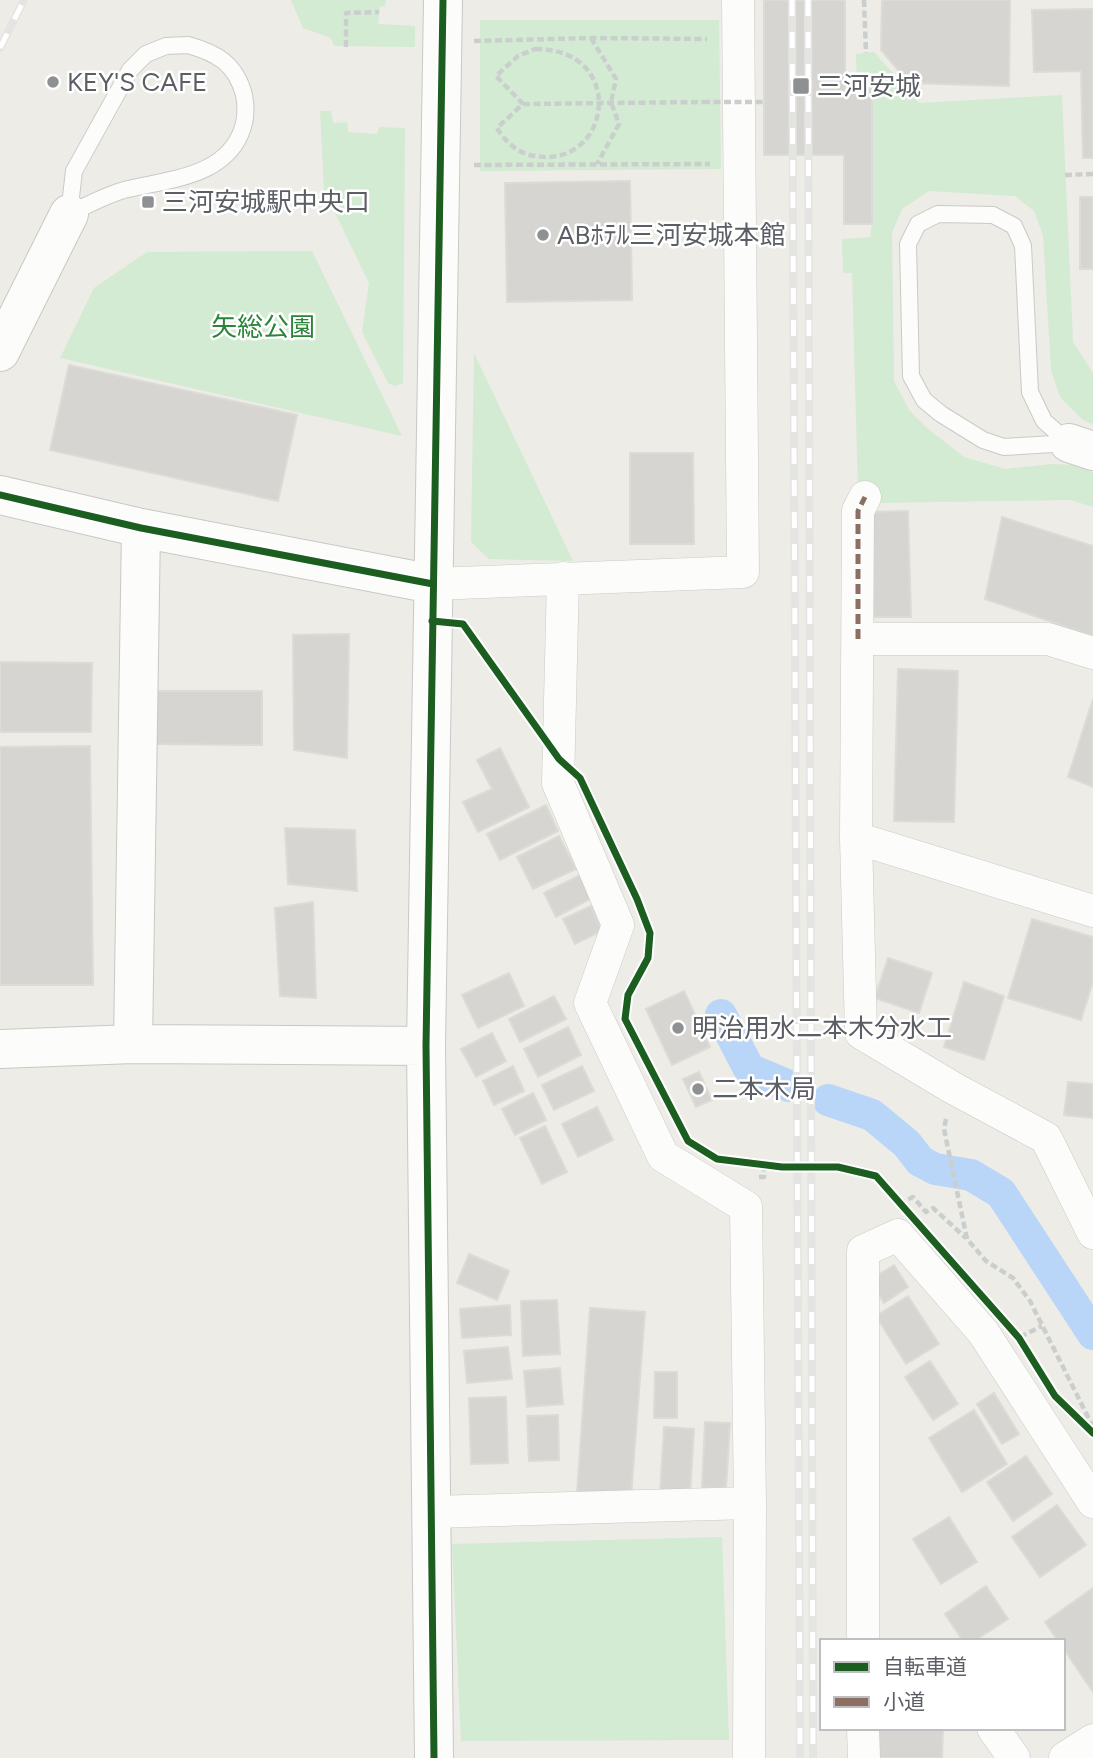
<svg xmlns="http://www.w3.org/2000/svg" width="1093" height="1758" font-family="Figtree,'Noto Sans JP',sans-serif">
<style>
.green{fill:#d2ebd2}
.lines{fill:none;stroke-linecap:round;stroke-linejoin:round}
.canal{stroke:#b9d6f8;stroke-width:32}
.building{fill:#d6d5d1;stroke:#dcdbd5;stroke-width:2}
.lane-casing{stroke:#c9cac8;stroke-width:18}
.street-casing{stroke:#c9cac8;stroke-width:33}
.secondary-casing{stroke:#c8c8c7;stroke-width:40}
.path{stroke:#cacfcd;stroke-width:4.5;stroke-dasharray:7 3.5;stroke-linecap:butt}
.lane{stroke:#fcfcfb;stroke-width:16}
.street{stroke:#fcfcfb;stroke-width:32}
.secondary{stroke:#fcfcfb;stroke-width:38}
.rail-casing{stroke:#e4e4e3;stroke-width:8}
.rail{stroke:#fff;stroke-width:5;stroke-dasharray:16;stroke-linecap:butt}
.path-bridge{stroke:#cacfcd;stroke-width:4.5;stroke-dasharray:7 3.5;stroke-linecap:butt}
.quiet{stroke:#8d6e63;stroke-width:5;stroke-dasharray:10 5;stroke-linecap:butt}
.cycleway-casing{stroke:#fff;stroke-width:11}
.cycleway{stroke:#1b5e20;stroke-width:7}
.poi-dot{fill:#8e9092;stroke:#fff;stroke-width:2.5}
.labels{text-anchor:middle;stroke-width:5;stroke-linejoin:round;paint-order:stroke}
.poi-label{font-size:26px;fill:#5b5e65;stroke:#fff;text-anchor:start}
.park-label{font-size:26px;fill:#2b8439;stroke:#fff}
</style>
<rect width="100%" height="100%" fill="#edece6"/>
<path class="green" d="M291 0H386L385 6 380 7 378 24 415 26V47L334 46 331 38 303 28Z
M480 20H719L721 169 480 171Z
M874 52 919 103 1062 95 1073 342 1093 373V424L1083 420 1060 397 1051 370 1043 235 1034 211 1015 196 929 191 902 209 892 233 894 381 909 410 927 428 964 457 1005 469 1052 464 1074 465 1093 472V507L1071 500 874 503 858 493 852 273H843L842 239 870 237 872 224V89L857 88 856 54Z
M320 111H331L333 123 347 122 348 132 377 134 379 127 405 128 403 383 395 386 388 383 362 332 369 283 324 190Z
M312 251 402 436 60 358 94 288 147 252Z
M474 353 573 561 489 559 471 542Z
M722 1537 729 1740 461 1741 452 1544Z"/>
<g class="lines">
<path class="canal" d="M721 1015 749 1069 789 1086
M828 1100 872 1115 907 1144 920 1161 935 1169 971 1175 1001 1193 1093 1334"/>
</g>
<path class="building" d="M764 0H845V88H872V224H844V155H764Z
M882 0H1010L1009 86 909 83 881 50Z
M1093 9V158H1083L1081 71 1034 72 1032 10Z
M630 181 632 300 507 302 505 183Z
M1080 197H1093V269H1080Z
M69 365 297 415 278 501 50 450Z
M630 453H693L694 544H630Z
M908 511 911 617H873L870 512Z
M1002 517 1093 546V636L985 599Z
M349 634 347 758 294 750 293 635Z
M0 662 92 663 91 732H0Z
M898 669 958 671 954 822 894 821Z
M149 691H262V745L149 744Z
M1093 699V787L1068 777Z
M90 746 93 985H0V747Z
M500 748 529 807 478 832 463 802 492 789 477 760Z
M546 805 558 831 500 860 487 834Z
M285 828 355 830 357 891 288 884Z
M559 836 576 869 533 889 517 857Z
M580 875 592 898 556 917 544 893Z
M313 902 316 998 280 996 275 908Z
M591 906 602 931 575 944 563 919Z
M1032 919 1093 937V981L1081 1020 1008 998Z
M888 958 932 973 919 1013 875 998Z
M509 973 524 1006 478 1028 462 995Z
M964 982 1004 996 984 1060 944 1047Z
M684 991 710 1047 672 1065 646 1009Z
M554 996 566 1019 520 1042 509 1019Z
M568 1027 581 1055 538 1077 524 1049Z
M492 1033 506 1061 476 1077 461 1049Z
M513 1066 524 1091 494 1105 483 1081Z
M582 1066 594 1091 554 1110 542 1085Z
M699 1072 712 1100 696 1107 683 1079Z
M1068 1082 1093 1084V1118L1064 1115Z
M533 1093 546 1120 515 1135 502 1109Z
M597 1107 613 1140 578 1157 562 1124Z
M545 1126 567 1172 542 1184 520 1138Z
M469 1254 509 1271 497 1300 457 1283Z
M894 1265 908 1287 884 1303 870 1280Z
M908 1296 939 1344 906 1364 876 1316Z
M557 1300 560 1354 523 1356 521 1301Z
M510 1305 511 1335 462 1338 460 1309Z
M590 1308 645 1312 631 1497 577 1493Z
M508 1347 512 1379 467 1383 464 1351Z
M930 1361 958 1404 933 1420 905 1377Z
M560 1368 563 1404 527 1407 524 1371Z
M655 1372H677V1418H654Z
M994 1393 1019 1434 1002 1444 977 1404Z
M506 1397 508 1463 471 1464 469 1398Z
M974 1410 1007 1464 962 1492 929 1438Z
M558 1415 559 1460 529 1461 527 1416Z
M705 1422 730 1423 726 1488 702 1487Z
M664 1427 694 1429 690 1495 660 1493Z
M1026 1456 1052 1494 1013 1521 987 1482Z
M1057 1505 1086 1545 1040 1577 1012 1537Z
M949 1517 977 1562 941 1584 913 1539Z
M986 1586 1008 1619 974 1641H963L945 1614Z
M1093 1588V1692L1063 1648V1641H1058L1045 1622Z
M878 1728H943L942 1758H878Z"/>
<g class="lines">
<g class="lane-casing">
<path id="lane" d="M188 45C217 53 236 64 244 95 246 105 246 117 243 127 228 176 171 179 128 189 107 194 88 205 69 214L74 171 130 70 146 54 166 46Z
M938 214 993 215 1014 226 1023 246 1030 392 1044 421 1069 443 1004 447 983 440 941 414 924 400 911 376 908 244 918 224Z"/>
</g>
<g class="street-casing">
<path id="street" d="M865 497 858 511 856 838 861 1033 953 1088 1046 1138 1093 1233
M563 578 558 783 618 925 590 1003 663 1156 746 1207 750 1503 749 1758
M433 584 743 572 738 0
M858 639H1048L1093 653
M856 838 1093 911
M432 1512 750 1503
M863 1641V1251L898 1235 983 1332 1093 1502
M863 1728 864 1758
M993 1728 1014 1758
M1065 1758 1093 1740"/>
</g>
<g class="secondary-casing">
<path id="secondary" d="M0 352 69 214
M1069 443 1093 451
M0 495 141 528 433 584
M133 1044 141 528
M0 1049 133 1044 426 1046
M434 1758 426 1046 443 0"/>
</g>
<path class="path" d="M864 0 866 53
M591 38 616 79 611 102 619 124 597 164
M474 41 591 38 707 39
M346 47V13L379 12
M535 49C628 48 612 169 535 156 519 154 505 142 497 128L523 104 496 76 518 56Z
M523 104 703 102
M474 165 710 164
M1065 175 1093 174
M468 630 528 715
M627 1008 628 995 648 958 650 934
M946 1119 944 1129 967 1239 986 1261 1013 1278 1030 1301 1093 1427
M732 1161 782 1167
M838 1167 876 1176 901 1203 913 1197 926 1212 933 1208 966 1238
M759 1177H764V1165
M1020 1337 1042 1326
M1079 1419 1093 1433"/>
<use href="#lane" class="lane"/>
<use href="#street" class="street"/>
<use href="#secondary" class="secondary"/>
<g class="rail-casing">
<path id="rail" d="M792 0 800 1758
M808 0 813 1758
M0 48 24 0"/>
</g>
<use href="#rail" class="rail"/>
<path class="path-bridge" d="M703 102H764"/>
<path class="quiet" d="M858 639V511L865 497"/>
<g class="cycleway-casing">
<path id="cycleway" d="M0 495 141 528 433 584
M432 621 463 624 559 759 580 778 637 899 650 933 648 958 628 995 625 1019 688 1141 717 1159 782 1167H838L876 1176 1019 1338 1055 1396 1093 1433
M434 1758 426 1046 443 0"/>
</g>
<use href="#cycleway" class="cycleway"/>
</g>
<g class="poi-dot">
<circle cx="53" cy="82" r="7"/>
<rect x="792" y="77" width="18" height="18" rx="3.5"/>
<rect x="141" y="195" width="14" height="14" rx="3.5"/>
<circle cx="543" cy="235" r="7"/>
<circle cx="678" cy="1028" r="7"/>
<circle cx="698" cy="1089" r="7"/>
</g>
<g class="labels">
<g class="poi-label">
<text x="67" y="91">KEY'S CAFE</text>
<text x="817" y="95">三河安城</text>
<text x="162" y="211">三河安城駅中央口</text>
<text x="557" y="244">ABﾎﾃﾙ三河安城本館</text>
<text x="692" y="1037">明治用水二本木分水工</text>
<text x="712" y="1098">二本木局</text>
</g>
<g class="park-label">
<text x="263" y="336">矢総公園</text>
</g>
</g>
<rect x="820" y="1639" width="245" height="91" fill="#ffffff" stroke="#bdbfc1" stroke-width="2"/>
<rect x="834" y="1662" width="35" height="10" fill="#1b5e20" stroke="#bdbfc1" stroke-width="2"/>
<text x="883" y="1674" font-size="21" fill="#5b5e65">自転車道</text>
<rect x="834" y="1697" width="35" height="10" fill="#8d6e63" stroke="#bdbfc1" stroke-width="2"/>
<text x="883" y="1709" font-size="21" fill="#5b5e65">小道</text>
</svg>
